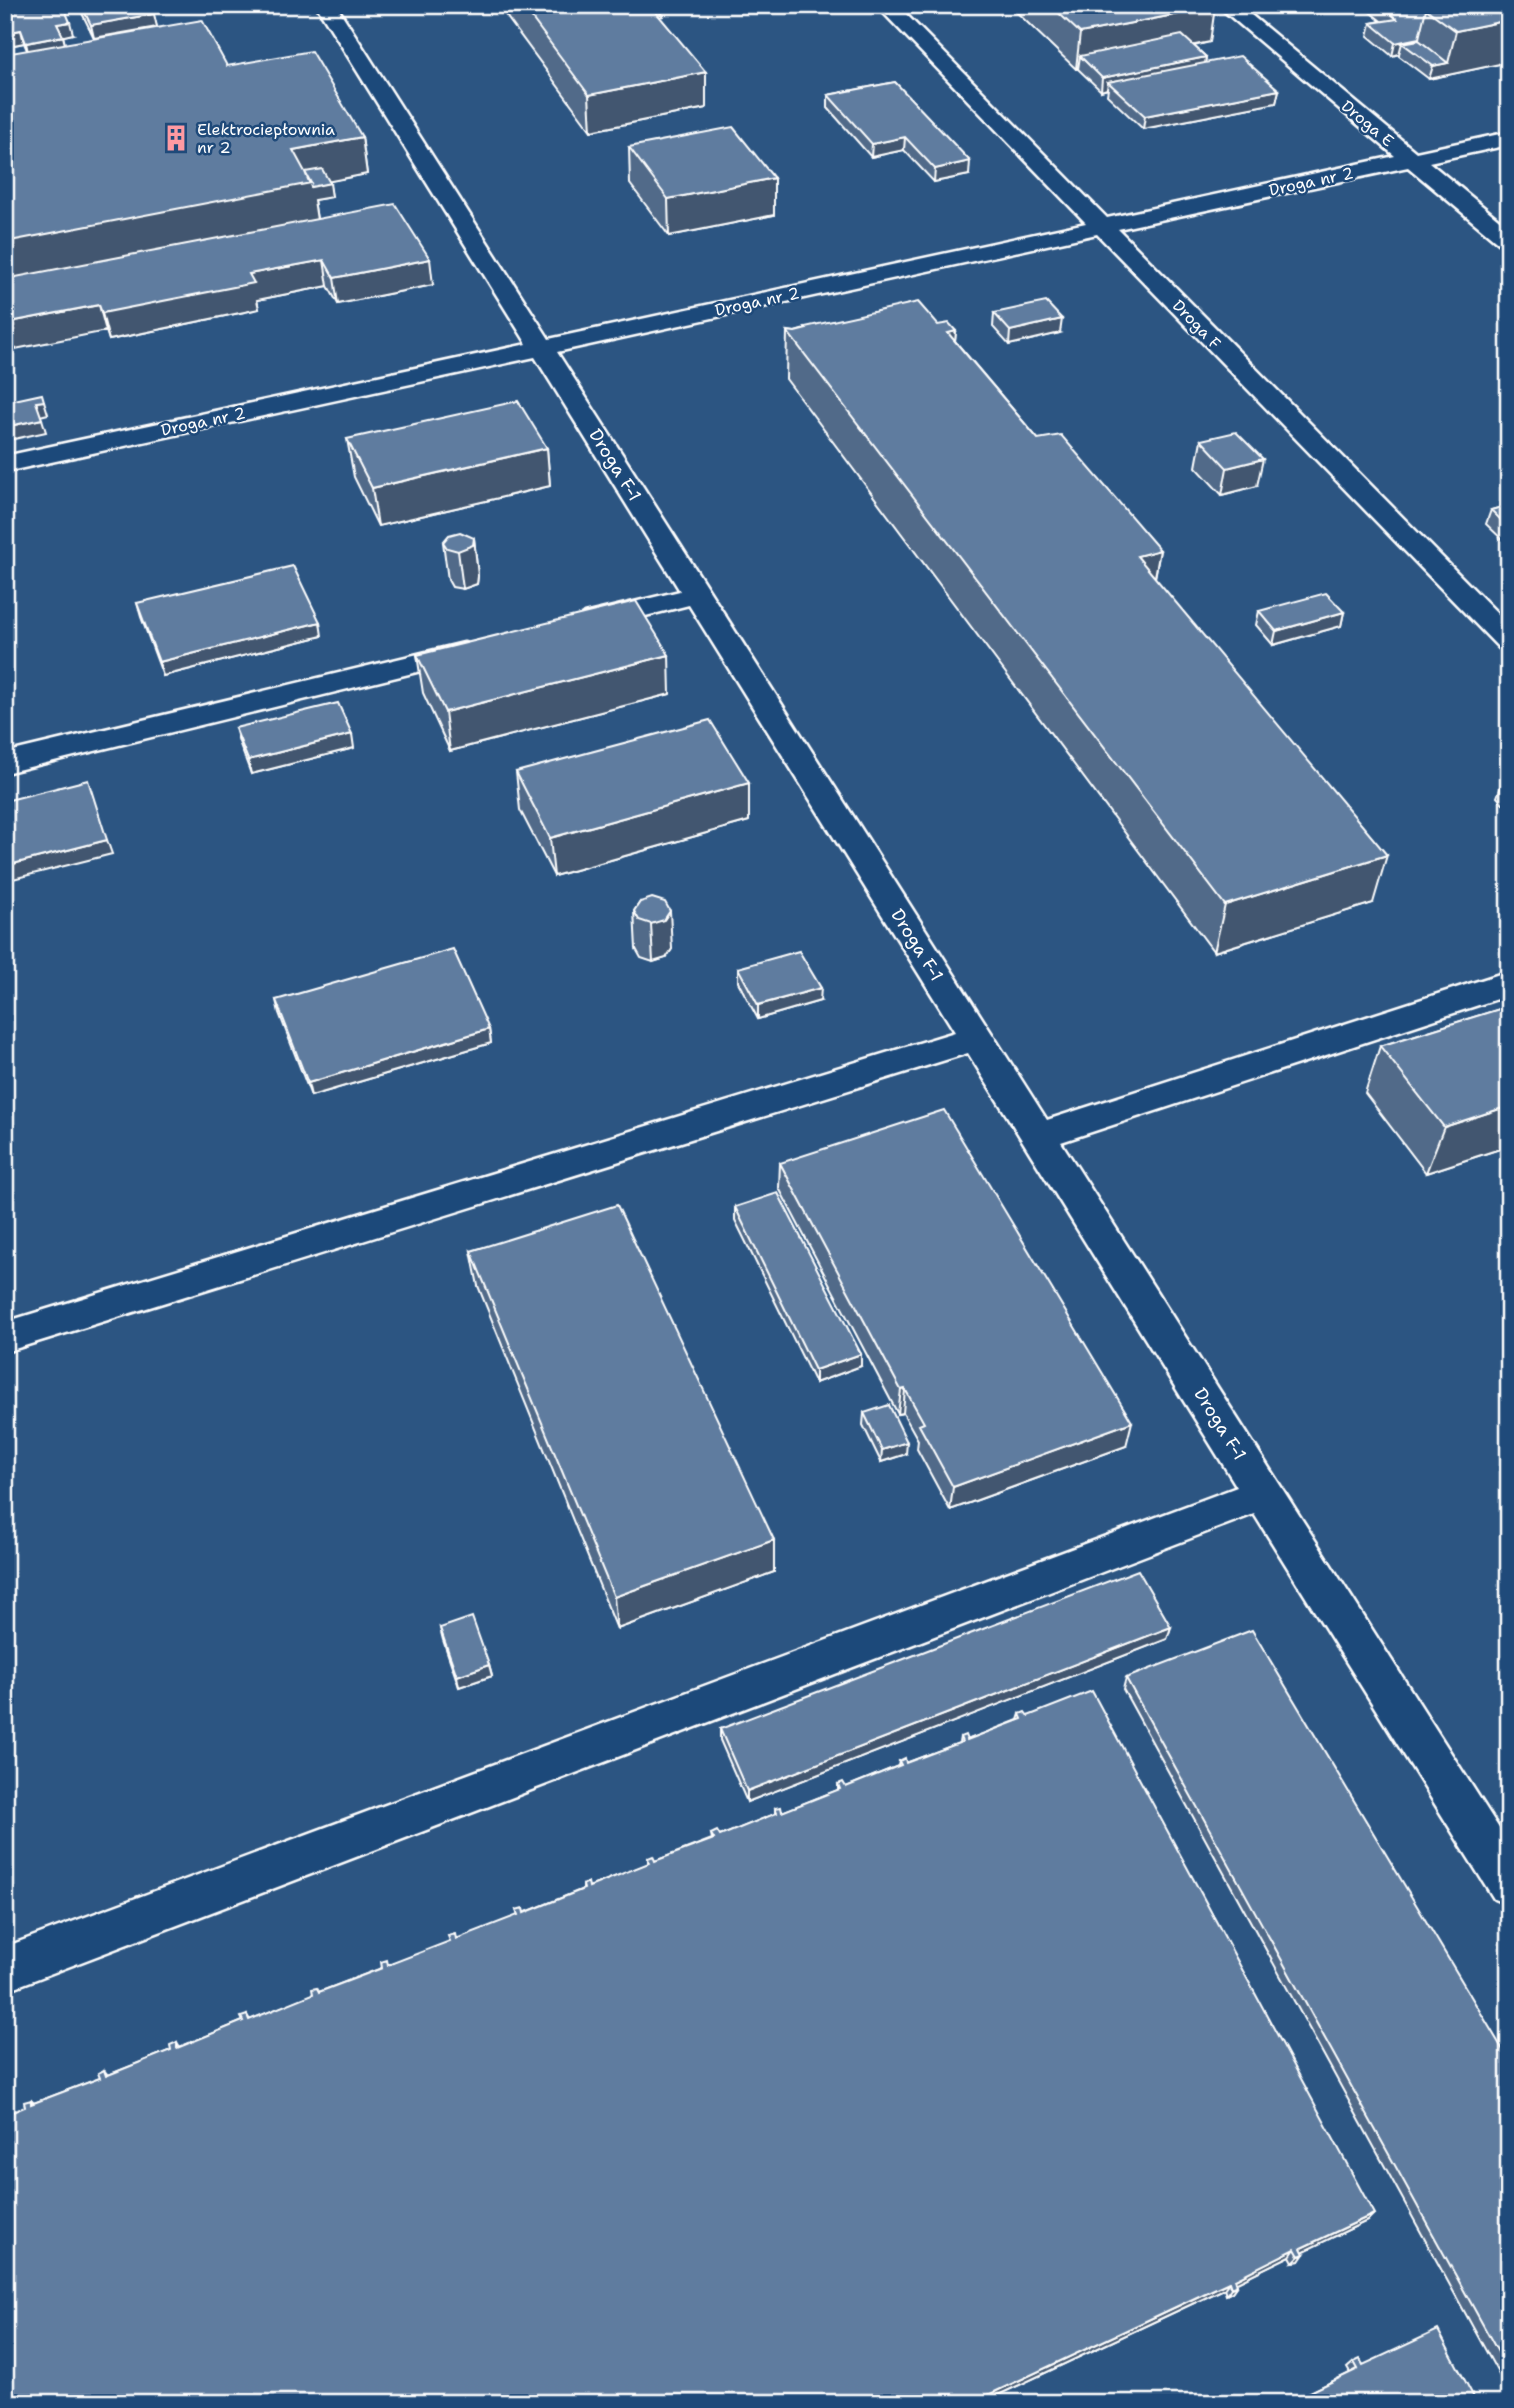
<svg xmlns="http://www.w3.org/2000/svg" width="1514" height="2408" font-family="'Shantell Sans',sans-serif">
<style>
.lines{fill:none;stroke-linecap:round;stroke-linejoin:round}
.lane-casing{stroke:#fff;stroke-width:5}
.lane{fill:#1f4a7a;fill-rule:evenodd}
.wall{fill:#516b89;stroke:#fff;stroke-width:2}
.shaded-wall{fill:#42576f;stroke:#fff;stroke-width:2}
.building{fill:#5e7c9f;stroke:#fff;stroke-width:2}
.labels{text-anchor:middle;stroke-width:5;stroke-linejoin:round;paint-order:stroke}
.far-street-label{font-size:16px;fill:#fff;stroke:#1f4a7a}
.far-poi-label{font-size:16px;fill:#fff;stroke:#1f4a7a;text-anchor:start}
.street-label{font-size:18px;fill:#fff;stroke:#1f4a7a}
</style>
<rect width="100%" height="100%" fill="#2c5582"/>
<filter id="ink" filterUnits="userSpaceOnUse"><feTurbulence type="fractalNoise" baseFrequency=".0143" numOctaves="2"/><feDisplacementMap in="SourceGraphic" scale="14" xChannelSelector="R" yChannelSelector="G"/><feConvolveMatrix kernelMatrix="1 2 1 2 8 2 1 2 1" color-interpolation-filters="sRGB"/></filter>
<g filter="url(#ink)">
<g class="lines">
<g class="lane-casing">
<path id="lane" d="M316 5H336L549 339 1086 223 876 5H897L1107 218 1395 156 1217 5H1239L1416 152 1509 132V145L1429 162 1509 228V247L1501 245 1408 167 1118 229 1509 625V651L1499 648 1097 234 557 352 1047 1120 1509 971V995L1061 1142 1509 1844V1905L1494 1899 1254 1514 5 1991V1947L1237 1487 968 1053 5 1352V1322L955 1032 689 605 594 629 584 626 580 620 584 614 680 591 535 357 5 472V456L527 344Z
M464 643 474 646 478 652 474 658 5 773V753Z"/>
</g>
<use href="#lane" class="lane"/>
</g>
<path class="wall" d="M5 5 73 34 63 36 65 44 227 66 362 137 367 174 329 181 332 197 314 200 317 219 433 285 338 304 328 286 257 300 259 309 109 340 106 331 27 50 24 43 9 46 5 37Z
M78 5H150L157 27 94 38Z
M498 5H650L663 22 706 108 591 131Z
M1009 5H1213L1210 42 1194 46 1206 57 1205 63 1279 90 1276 103 1143 129 1107 95 1108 89 1101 91 1078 69H1076Z
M1361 5H1509V62L1429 79 1399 56V54L1392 56 1368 36 1371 23 1381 21Z
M895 82 969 175 934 182 904 150 871 157 828 108V95Z
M629 147 774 178V215L669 236 630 184Z
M994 313 1060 333 1009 345 993 327Z
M938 325 956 331 955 341 1038 439 1160 550 1155 578 1373 903 1214 952 786 379 787 331 795 332 805 329V327Z
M347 439 547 448 550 486 378 526 354 477Z
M1201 440 1257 486 1222 495 1196 467Z
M1509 505V546L1486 524 1491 510Z
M474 538 478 576 477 584 463 589 452 587 448 580 443 542Z
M137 603 322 636 163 676 141 617Z
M1259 611 1344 612 1341 626 1273 645 1256 625Z
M417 655 670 694 450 751 423 693Z
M235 728 354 748 251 774 239 742Z
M1509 770V810L1497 797 1507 771Z
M516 772 749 821 554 876 520 810Z
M640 902 672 949 666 958 653 962 641 958 636 949 634 911Z
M738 968 820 1001 758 1019 738 982Z
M276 1000 489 1029 491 1043 311 1096 279 1013Z
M1509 1006V1146L1426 1173 1365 1093 1380 1046Z
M780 1163 1126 1446 950 1510 917 1449 918 1440 903 1413 898 1414 779 1188Z
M735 1207 861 1366 815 1383 735 1220Z
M471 1251 774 1540V1572L617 1629 478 1286Z
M864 1413 906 1454 881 1462 863 1425Z
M1171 1627 1167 1639 747 1802 720 1740V1729Z
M440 1628 489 1665 492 1676 459 1687 443 1640Z
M1126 1678 1509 2060V2393L1123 1689Z
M1020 1714 1367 2221 1303 2251 1299 2261 1293 2262 1290 2256 1236 2282 1237 2285 1232 2292 1226 2295 1224 2289 981 2403H5L25 2107 31 2100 34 2103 100 2078 104 2070 108 2075 171 2050 177 2042 180 2047 243 2021 247 2015 250 2020 319 1992 518 1916 516 1910 524 1913 583 1889V1885L589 1887 648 1864V1858L655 1861 712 1839 711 1834 720 1836 775 1814V1808L782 1812 838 1790V1784L846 1787 898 1766 899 1761 906 1763 959 1743 960 1737 967 1740 1018 1720Z
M1354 2362 1477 2403H1280L1285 2397 1294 2400 1350 2373 1347 2368Z"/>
<path class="shaded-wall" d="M1215 7 1210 42 1091 66 1080 56 1078 69H1076L1080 33Z
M154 14 157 27 94 38 91 25Z
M1509 20V62L1429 79 1433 66 1448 63 1456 31Z
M70 22 73 34 60 37 57 24Z
M21 30 24 43 9 46 6 33Z
M63 36 66 49 29 56 26 43Z
M1419 38 1416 51 1402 43 1399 54 1392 56 1395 43Z
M1206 57 1204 70 1108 82 1107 89 1101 91 1102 78Z
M706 72V108L591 131 589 95Z
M1279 90 1276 103 1143 129 1145 116Z
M362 137 367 174 311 185 330 183 332 197 314 200 317 220 5 282V242L293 150Z
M905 137 904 150 871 157 872 144Z
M970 161 969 175 934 182 935 169Z
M774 178V215L669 236 668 199Z
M430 259 433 285 338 304 334 278Z
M324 260 328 286 257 300 259 309 109 340 102 313 249 274Z
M99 305 106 331 5 351V323Z
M1062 319 1060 333 1009 345 1010 331Z
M956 331 952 378 948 333Z
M44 401 48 414 40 416 36 402Z
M42 419 46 432 5 441V427Z
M547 448 550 486 378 526 372 488Z
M1263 459 1257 486 1222 495 1227 468Z
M474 538 478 576 477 584 463 589 458 551Z
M1160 550 1151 598 1137 556Z
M1344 612 1341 626 1273 645 1276 631Z
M320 622 322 636 163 676 159 662Z
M669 655 670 694 450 751 445 712Z
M352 734 354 748 251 774 248 760Z
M749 783V821L554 876 550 838Z
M107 840 112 854 5 881V866Z
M1387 855 1373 903 1214 952 1225 905Z
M670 911 672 949 666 958 653 962 651 924Z
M821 988 820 1001 758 1019V1005Z
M489 1029 491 1043 311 1096 308 1083Z
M1509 1106V1146L1426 1173 1444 1127Z
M861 1354V1366L815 1383V1370Z
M905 1389 903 1413 898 1414 901 1390Z
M1132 1422 1126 1446 950 1510 953 1487Z
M907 1442 906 1454 881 1462 882 1450Z
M774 1540V1572L617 1629 614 1597Z
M1171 1627 1167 1639 747 1802V1791Z
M489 1665 492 1676 459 1687 457 1676Z
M1374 2214 1367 2221 1298 2254 1301 2248Z
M1295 2249 1290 2256 1229 2286 1235 2279Z
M1304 2254 1299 2261 1293 2262 1299 2256Z
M1229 2282 1224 2289 981 2403H971Z
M1237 2285 1232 2292 1226 2295 1231 2288Z"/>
<path class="building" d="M5 5H63L70 22 57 24 63 36 26 43 21 30 6 33Z
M81 5H150L154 14 91 25Z
M522 5H650L706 72 589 95Z
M1050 5H1213L1215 7 1080 33Z
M1380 5H1444L1426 9 1419 38 1395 43 1371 23 1397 19Z
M1444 5H1509V20L1456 31 1426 9Z
M653 9H657L663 16 660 17Z
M202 20 227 66 311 51 362 137 293 150 311 183 5 242V54Z
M1182 35 1206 57 1102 78 1080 56Z
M1419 40 1448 63 1433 66 1402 43Z
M1240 56 1279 90 1145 116 1108 82Z
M895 82 970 161 935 169 905 137 872 144 828 95Z
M733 127 774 178 668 199 629 147Z
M322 169 330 183 311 187 305 172Z
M395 204 430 259 334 278 324 260 249 274 254 283 102 313 99 305 5 323V279Z
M918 302 938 325 949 323 956 331 948 333 1038 439 1061 435 1160 550 1137 556 1387 855 1225 905 787 331 795 332 807 329 805 327Z
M1046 302 1062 319 1010 331 994 313Z
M42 394 44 401 36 402 42 419 5 427V402Z
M518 401 547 448 372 488 347 439Z
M1236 432 1263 459 1227 468 1201 440Z
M1509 505V528L1491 510Z
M460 532 474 538 473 545 458 551 447 548 443 542 449 535Z
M293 566 320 622 159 662 137 603Z
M1326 593 1344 612 1276 631 1259 611Z
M636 601 669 655 445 712 417 655Z
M338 703 352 734 248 760 235 728Z
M710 720 749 783 550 838 516 772Z
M88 780 107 840 5 866V801Z
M652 898 665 902 670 911 664 920 651 924 639 920 634 911 640 902Z
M453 949 489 1029 308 1083 276 1000Z
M799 951 821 988 758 1005 738 968Z
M1509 1006V1106L1444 1127 1380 1046Z
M944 1110 1132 1422 953 1487 919 1425 924 1423 905 1389 901 1390 780 1163Z
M778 1193 861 1354 815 1370 735 1207Z
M617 1205 774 1540 614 1597 471 1251Z
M889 1405 907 1442 882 1450 864 1413Z
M1138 1570 1171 1627 747 1791 720 1729Z
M472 1617 489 1665 457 1676 440 1628Z
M1252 1630 1509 2060V2372L1126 1678Z
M1092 1691 1374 2214 1301 2248 1304 2254 1299 2256 1295 2249 1235 2279 1237 2285 1231 2288 1229 2282 971 2403H5V2115L25 2107 24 2102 31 2100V2104L100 2078 98 2073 104 2070 106 2076 171 2050 170 2045 177 2042V2048L243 2021 241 2017 247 2015 249 2020 313 1994 312 1989 317 1988 319 1992 382 1968 381 1962 387 1960 388 1965 450 1941 448 1936 455 1934 456 1939 518 1915 516 1910 523 1908 524 1913 584 1889 583 1885 588 1882 589 1887 649 1863 648 1858 653 1856 655 1861 714 1839 711 1834 717 1831 720 1836 777 1813 775 1808 781 1807 782 1812 840 1789 838 1784 843 1782 846 1787 901 1765 899 1761 905 1758 906 1763 962 1742 960 1737 965 1735 967 1740 1022 1719 1020 1714 1025 1712 1028 1716Z
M1438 2330 1477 2403H1288L1285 2397 1291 2394 1294 2400 1358 2369 1354 2362 1360 2359 1363 2365Z"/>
</g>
<defs>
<g id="building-bare" transform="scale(2.1)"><path d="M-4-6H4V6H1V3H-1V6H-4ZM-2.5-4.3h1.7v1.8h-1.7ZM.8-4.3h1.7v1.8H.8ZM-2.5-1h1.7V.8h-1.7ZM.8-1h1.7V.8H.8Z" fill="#ff9aa2" stroke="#1f4a7a" stroke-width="2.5" paint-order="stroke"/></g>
</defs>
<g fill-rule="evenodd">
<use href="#building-bare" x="176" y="138"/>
</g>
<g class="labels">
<g class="far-street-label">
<text transform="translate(1368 123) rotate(40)" y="6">Droga E</text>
<text transform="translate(1311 181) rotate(-12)" y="6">Droga nr 2</text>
<text transform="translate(757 301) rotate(-12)" y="6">Droga nr 2</text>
<text transform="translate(1197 324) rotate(46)" y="6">Droga F</text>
<text transform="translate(203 421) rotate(-12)" y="6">Droga nr 2</text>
</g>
<g class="far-poi-label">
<text x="197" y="135">Elektrociepłownia<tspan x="197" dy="18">nr 2</tspan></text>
</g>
<g class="street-label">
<text transform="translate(615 465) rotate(58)" y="6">Droga F-1</text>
<text transform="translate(917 945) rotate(58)" y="6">Droga F-1</text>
<text transform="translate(1220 1424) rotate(58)" y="6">Droga F-1</text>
</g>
</g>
<rect width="1514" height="2408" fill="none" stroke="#1f4a7a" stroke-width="28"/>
<rect x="14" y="14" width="1486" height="2380" fill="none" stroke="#fff" stroke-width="2.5" filter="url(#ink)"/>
</svg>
